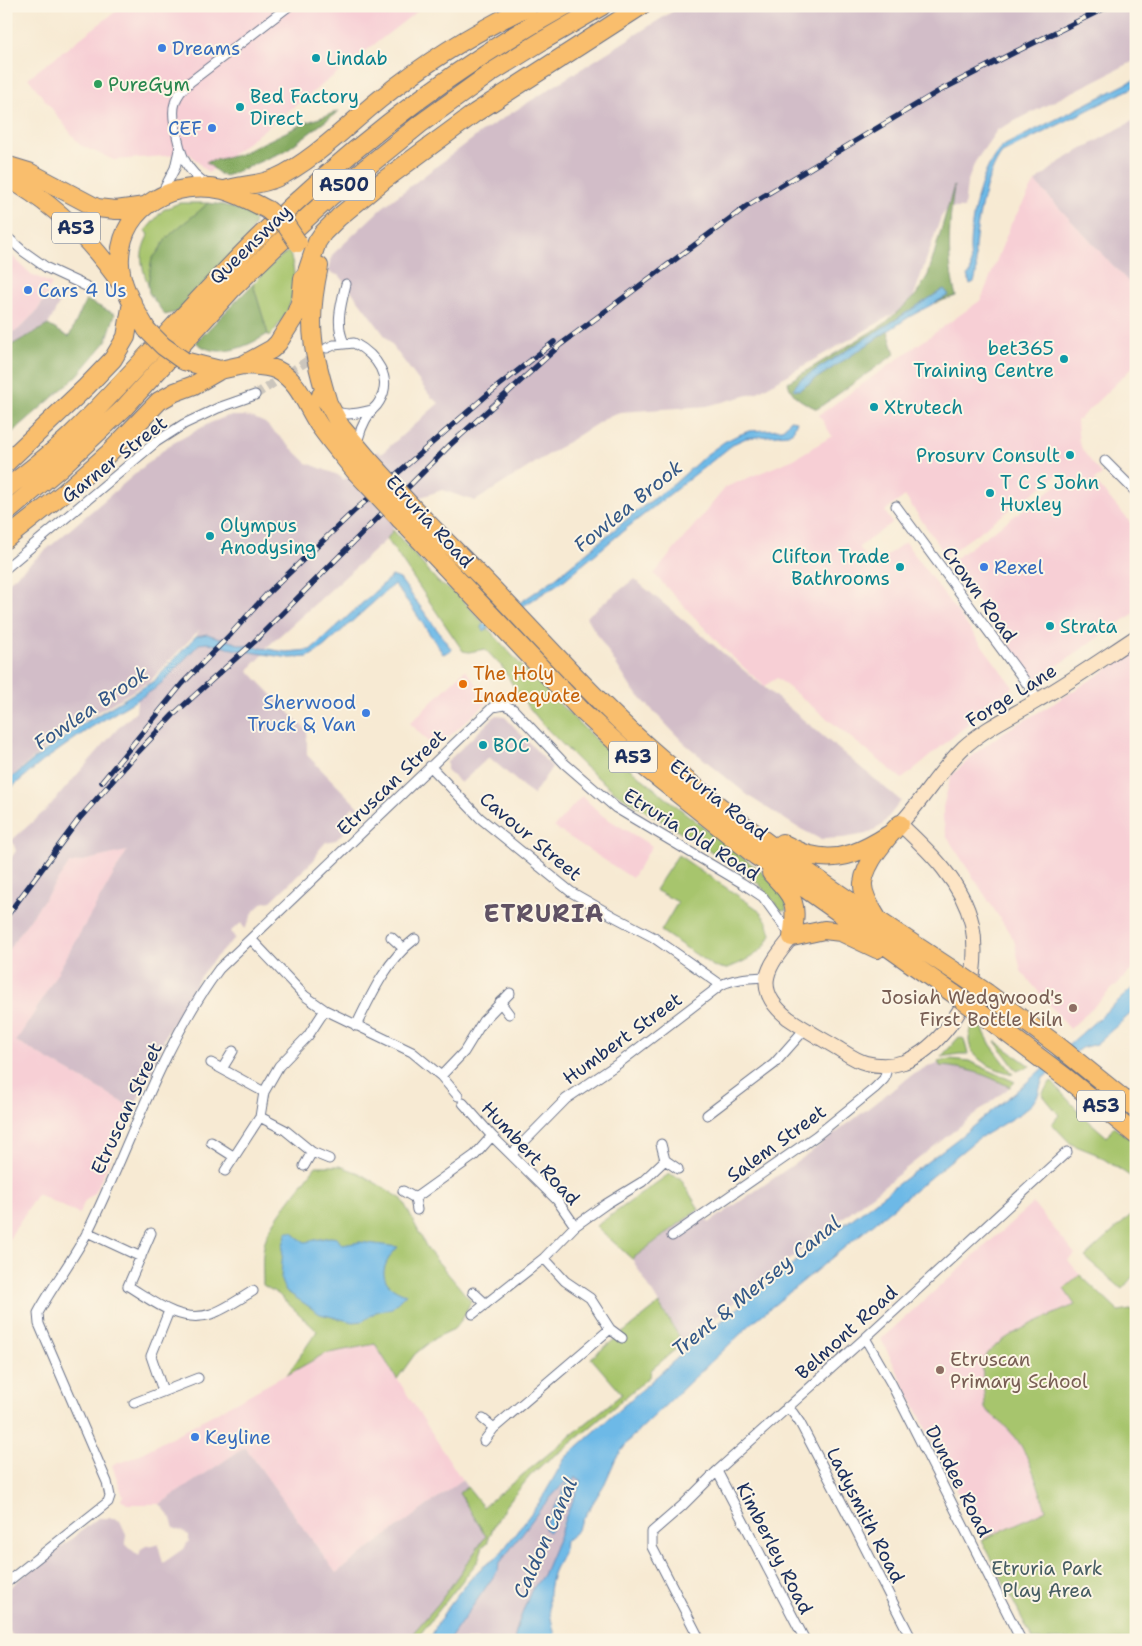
<svg xmlns="http://www.w3.org/2000/svg" width="1142" height="1646" font-family="'Shantell Sans',sans-serif">
<style>
.built{fill:#f7cfd5}
.industrial{fill:#d2bdc8}
.green{fill:#a7c56d;stroke:#617a66}
.forest{fill:#85aa60;stroke:#506c5f}
.water{fill:#6db9e7;stroke:#4474a2}
.lines{fill:none;stroke-linecap:round;stroke-linejoin:round}
.street-tunnel{stroke:#cbc5bc;stroke-width:9;stroke-dasharray:9 4.5;stroke-linecap:butt}
.street-casing{stroke:#687087;stroke-width:11}
.secondary-casing{stroke:#687087;stroke-width:16}
.highway-casing{stroke:#687087;stroke-width:20}
.street{stroke:#fff;stroke-width:9}
.secondary{stroke:#fde5c5;stroke-width:14}
.highway{stroke:#f9be6d;stroke-width:18}
.rail-casing{stroke:#1b2f5e;stroke-width:5.5}
.rail{stroke:#fcf5e5;stroke-width:4;stroke-dasharray:11;stroke-linecap:butt}
.highway-bridge-casing{stroke:#687087;stroke-width:20;stroke-linecap:butt}
.highway-bridge{stroke:#f9be6d;stroke-width:18}
.shop-dot{fill:#3f7fe0;stroke:#fcf5e5;stroke-width:2}
.culture-dot{fill:#0f9aa8;stroke:#fcf5e5;stroke-width:2}
.leisure-dot{fill:#2e9e5b;stroke:#fcf5e5;stroke-width:2}
.food-dot{fill:#e8710a;stroke:#fcf5e5;stroke-width:2}
.education-dot{fill:#8d6e63;stroke:#fcf5e5;stroke-width:2}
.labels{text-anchor:middle;stroke-width:4;stroke-linejoin:round;paint-order:stroke}
.shield{fill:#fcf5e5;stroke:#5e6a86;stroke-width:1}
.shield-label{font-size:18px;font-weight:bold;fill:#1b2f5e}
.shop-label{font-size:19px;fill:#366cbe;stroke:#fcf5e5;text-anchor:start}
.culture-label{font-size:19px;fill:#0d838f;stroke:#fcf5e5;text-anchor:start}
.leisure-label{font-size:19px;fill:#27864d;stroke:#fcf5e5;text-anchor:start}
.street-label{font-size:19px;fill:#1b2f5e;stroke:#fcf5e5}
.food-label{font-size:19px;fill:#c56008;stroke:#fcf5e5;text-anchor:start}
.education-label{font-size:19px;fill:#785e54;stroke:#fcf5e5;text-anchor:end}
.park-label{font-size:19px;fill:#455c62;stroke:#fcf5e5}
.water-label{font-size:20px;font-style:italic;fill:#345887;stroke:#fcf5e5}
.district-label{font-size:24px;font-weight:bold;letter-spacing:1px;fill:#605264;stroke:#fcf5e5}
</style>
<rect width="100%" height="100%" fill="#fcf5e5"/>
<filter id="ink" filterUnits="userSpaceOnUse"><feTurbulence type="fractalNoise" baseFrequency=".02" numOctaves="2"/><feDisplacementMap in="SourceGraphic" scale="10" xChannelSelector="R" yChannelSelector="G"/><feConvolveMatrix kernelMatrix="1 2 1 2 8 2 1 2 1" color-interpolation-filters="sRGB"/></filter>
<filter id="wash" filterUnits="userSpaceOnUse"><feTurbulence type="fractalNoise" baseFrequency=".0096" numOctaves="4" result="noise"/><feDisplacementMap in="SourceGraphic" scale="20" xChannelSelector="R" yChannelSelector="G"/><feGaussianBlur stdDeviation="1.12" result="paint"/><feColorMatrix in="noise" values="0 0 0 0 0 0 0 0 0 0 0 0 0 0 0 0 0 1.4 0 .05"/><feComposite in="paint" operator="in"/></filter>
<g filter="url(#wash)">
<rect width="100%" height="100%" fill="#f7ead3"/>
<path class="built" d="M123 6H424L208 173 190 154 114 160 80 145 28 78Z
M1035 182 1136 290V364L1077 421 1079 442 1083 451 1102 475 1094 480 1136 529V612L1035 681 950 562 1067 478 1062 472 946 556 905 496 885 511 892 523 859 547 872 567 905 542 1013 687 902 779 777 678 764 686 725 650 654 574 726 487 794 459 832 436 819 415 981 300 1011 224Z
M6 250 31 274 52 284 37 311 18 330 6 334Z
M1136 651V966L1070 1029 1021 971 1014 940 947 837 943 820V807L951 776 977 752 1004 732 1051 705Z
M465 670 490 700 435 749 410 723Z
M582 796 603 816 652 846 632 878 554 827Z
M127 851 36 1010 16 1041 133 1108 95 1193 85 1201 79 1214 37 1194 6 1244V953L69 864Z
M1033 1203 1075 1254 1068 1260 1080 1275 1064 1289 1075 1305 1020 1330 994 1347 1006 1427 1017 1439 1027 1457 1046 1510 982 1540 881 1339Z
M375 1344 462 1480 336 1573 245 1447 160 1504H127L121 1499 123 1496 112 1465 131 1459 324 1354Z"/>
<path class="industrial" d="M681 6H1136V60L997 130 975 162 967 183 964 208H948L941 217 911 304 756 393 707 406 620 412 609 416 475 501 442 490 421 497 392 528 393 530 387 539 266 648 242 645 207 634 196 636 200 629 150 681 86 719 36 756 6 781V584L168 446 210 423 228 416H244L254 418 265 423 307 463 338 475 344 480 378 451 381 454 439 403 431 397 340 276 329 272 332 255 383 207 483 131Z
M1136 119V290L1035 182 1061 161Z
M47 295 60 302 48 325 6 348V334L18 330 37 311Z
M634 579 901 801 881 826 866 834 843 838 820 839 797 827 750 797 684 743 632 689 586 617Z
M207 643 237 650 264 654 248 670 307 731V755L364 813 353 807 343 817 348 828 336 840 326 842 319 850 314 860 271 901 262 903 254 911 245 929 241 923 231 931 235 938 216 957 201 975 167 1032 150 1075 133 1108 16 1041 36 1010 127 851 69 864 6 953V865L16 851 12 840 47 809 119 727 136 712 137 700 153 690 165 680 198 644Z
M496 715 504 716 552 767 533 795 489 757 461 783 447 771V762Z
M949 1061 959 1063 1010 1087 683 1343 632 1259 699 1209 709 1223 800 1160 912 1075 928 1066Z
M245 1447 336 1573 462 1480 467 1487 459 1493 486 1536 439 1603 407 1640H16L6 1627V1590L98 1518H114L120 1521 126 1534V1545L139 1556 141 1549 146 1546 158 1544 163 1563 183 1549 189 1541V1535L174 1528 170 1516 160 1504Z
M575 1477 581 1480V1482L576 1497 561 1525V1532L543 1575 531 1591 518 1624 514 1640H449L498 1570V1564L542 1507 566 1481 568 1482 563 1491 551 1530Z"/>
<path class="green" d="M179 203H208C195 216 178 226 166 239 161 245 159 253 152 258L148 285C141 264 138 254 149 234L145 231 163 210Z
M289 251C301 286 292 310 269 337L253 284 278 259Z
M393 530 438 582 460 597 527 672 600 744 666 798 764 874 786 898V911L781 910 759 884 740 869 616 793 584 766 546 728 518 694 503 668 485 649 469 652 463 651 387 539Z
M678 855 756 908 767 921 771 934C764 954 745 961 726 969L713 966 661 931 678 902 655 890Z
M974 1021 981 1026 991 1045 1013 1074C997 1070 970 1061 969 1040 969 1034 972 1027 974 1021Z
M959 1037 964 1039 968 1054H959L941 1057Z
M995 1041 1030 1066 1017 1071Z
M950 1059 969 1061 1015 1082 1010 1087C984 1074 969 1068 940 1066L938 1061Z
M1051 1081 1081 1114 1107 1137 1113 1127 1136 1142V1180L1096 1154 1071 1144 1052 1124 1059 1115 1042 1094Z
M316 1166H340L359 1173 402 1199 428 1250 471 1301 463 1318 454 1329 435 1338 415 1354 397 1379 375 1344 324 1354 287 1375 317 1331 278 1294 263 1285C263 1269 261 1253 266 1238 273 1218 303 1184 316 1166Z
M669 1174 680 1178 699 1209 632 1259 596 1226Z
M1131 1215 1136 1220V1273L1122 1289 1085 1257Z
M1080 1275 1119 1312 1136 1309V1640H1033L982 1540 1046 1510C1038 1486 1031 1459 1016 1438 1007 1427 996 1418 985 1409 985 1399 981 1369 983 1362 989 1339 1054 1314 1075 1305L1064 1289Z
M659 1304 683 1343 651 1370 650 1376 587 1430 560 1452 544 1463 530 1476 506 1505 493 1528 487 1543 483 1546 478 1561 417 1638 407 1640 439 1603 486 1536 459 1493 467 1487 483 1507 622 1394 591 1358Z"/>
<path class="forest" d="M339 111 285 151 226 176 220 174 206 162 238 155 305 123Z
M954 186C949 224 946 259 956 296L935 303 949 295 944 289 800 380 799 390 888 331 895 354 817 409C805 403 790 397 788 382L884 324 916 295 928 275Z
M208 203 224 205 252 214 255 223 247 239 178 312 165 315 149 293 148 285 152 258C159 253 161 246 166 239 178 226 195 216 208 203Z
M253 284 268 334C248 346 217 361 196 342Z
M86 300 115 314 106 342 77 376 6 438V348L48 325 69 337Z"/>
<path class="water" d="M1136 79V86L1002 153C986 173 977 221 975 247 974 259 979 270 974 282L970 284 967 276 970 274C972 266 970 257 970 248 970 220 982 161 1005 145Z
M944 289 949 295 909 317 799 390 793 389 800 380Z
M790 420 797 421 793 431 788 434 746 438 735 443 628 527 564 580 484 631 481 626 524 600 553 580 637 511 674 484 706 455 724 442 736 436 749 431 782 429 786 426Z
M392 576 400 579 452 650 443 654 411 606 394 584 321 649 308 657 290 658 237 650 207 643 199 644 165 680 153 690 90 728 42 762 6 792V782L37 757 86 722 154 681 196 636 207 634 242 645 286 652 310 650 323 639Z
M1136 985V1009L1096 1044 1081 1048 1043 1078 1038 1095 1032 1104 1021 1113 976 1140 752 1323 631 1438 616 1458 605 1483 575 1533 565 1541C564 1559 556 1562 552 1577 545 1600 551 1618 556 1640H514L518 1624 531 1591 543 1575 561 1532C562 1520 576 1496 581 1482V1480L575 1477 551 1530 548 1532 545 1529V1526L568 1482 566 1481 542 1507 499 1564 498 1570 449 1640H430C440 1614 460 1590 479 1570 485 1564 494 1561 500 1554L541 1500 565 1458 594 1432 693 1344 798 1260 956 1140 1025 1084Z
M287 1232H293L297 1237 305 1242 330 1237 337 1238 342 1245 360 1242 398 1247C379 1267 377 1284 406 1294L392 1308 376 1312 363 1321 353 1322 320 1314 286 1291 281 1278 283 1245Z"/>
</g>
<g filter="url(#ink)">
<g class="lines">
<path class="street-tunnel" d="M255 395 318 354"/>
<g class="street-casing">
<path id="street" d="M208 185C184 170 180 153 175 126 174 119 172 111 175 103 177 94 183 88 190 82L289 6
M162 193 175 168 179 150
M6 236 23 251 47 268 90 288
M344 343C335 324 341 304 346 284
M327 348 334 345 354 343C376 355 394 378 379 402 377 406 374 408 371 411 364 421 358 435 357 447
M333 410C345 417 359 413 372 410
M1105 461 1136 492
M896 506 1039 700
M6 568 156 442 184 424 218 408 255 395
M430 766 480 818 571 892 613 916 653 937 721 985
M391 937 403 948
M251 939 305 996 325 1010 412 1052 441 1076 458 1096
M500 1002 509 1014
M356 1026C371 995 387 960 415 939
M211 1063 264 1092
M222 1069 233 1051
M441 1076 464 1052 483 1021 510 993
M463 1103 492 1136 557 1200 575 1226
M707 1115 774 1064 805 1029
M260 1117 285 1130 312 1152 329 1159
M211 1142 233 1156
M661 1144 665 1160 678 1169
M512 1154 566 1099 619 1063 721 985C735 978 751 978 766 977
M304 1166 312 1152
M225 1171 260 1117 264 1092 279 1066 308 1036 325 1010
M403 1191 415 1198 417 1210
M415 1198 475 1155 492 1136
M87 1232 141 1257
M151 1233 128 1286C153 1301 180 1324 211 1314 224 1310 241 1298 253 1291
M672 1236 816 1136 875 1088 884 1079 888 1065
M544 1258 565 1281 590 1298 610 1329 622 1338
M473 1292 486 1304
M473 1314 544 1258 575 1226 606 1204 642 1182 665 1160
M865 1338 891 1383 1021 1640
M163 1391 151 1356 169 1311
M134 1403 198 1378
M787 1407 793 1413 800 1423 855 1528 912 1640
M483 1419 494 1428
M484 1441 494 1428 610 1329
M717 1471 805 1640
M6 1583 108 1502 110 1496 107 1482 39 1324 38 1313C53 1285 73 1260 88 1231 131 1144 160 1048 219 969L493 707 504 705 513 709 564 763 616 808 742 883 763 897 792 937
M700 1640 652 1547V1532L682 1506 717 1471 865 1338 1067 1152"/>
</g>
<g class="secondary-casing">
<path id="secondary" d="M792 937C768 966 751 988 788 1018 804 1029 822 1039 839 1049 847 1054 857 1061 866 1063 878 1066 892 1066 904 1062 936 1050 969 1007 973 973 975 957 975 939 972 924 962 882 930 852 900 824 923 800 939 771 963 748 986 727 1014 715 1040 699 1073 680 1104 658 1136 637"/>
</g>
<g class="highway-casing">
<path id="highway" d="M6 165 29 172 97 208 116 210 145 206
M6 177C54 203 91 240 122 285
M225 190C241 185 261 185 276 178 312 162 349 124 380 99 425 63 476 31 529 6
M319 266C314 289 310 315 313 339 315 360 322 382 328 403
M303 284 317 242 323 233 339 217 384 180 475 113 641 6
M147 330C135 309 118 283 120 257 123 204 176 179 223 190 239 194 254 203 268 210
M184 361 220 370 243 365 272 349 278 343 295 316 301 300 303 278
M243 365C254 366 267 365 277 370 298 380 307 407 319 425 330 441 343 456 355 471
M321 395 328 403 341 427 368 459
M6 463 86 387 113 359 126 337 132 302
M6 489C27 472 50 455 70 436 136 372 194 300 261 235 351 147 454 67 565 6
M412 507C438 534 465 560 492 588 543 641 592 697 648 747 745 833 854 905 962 976
M6 513 61 467 123 409 233 288 274 248 330 197 420 124 492 72 542 41 602 6
M400 519 581 710 632 757 756 856 786 875 954 994
M6 539 65 492 109 453 159 401 175 392 194 385 220 370
M782 843C791 847 801 853 810 855 841 863 865 850 890 834
M771 873C795 899 798 902 792 937L824 930 841 932 877 949
M877 918C871 908 862 895 863 883 865 863 887 837 900 824
M987 993 1057 1045 1136 1109
M979 1012 1065 1077 1136 1135"/>
</g>
<use href="#street" class="street"/>
<use href="#secondary" class="secondary"/>
<use href="#highway" class="highway"/>
<g class="rail-casing">
<path id="rail" d="M102 782 182 684 231 634 266 595 353 512 487 395 554 342
M6 917 79 819 138 752 173 715 254 642 450 445 560 345 747 206 939 91 1013 53 1109 6"/>
</g>
<use href="#rail" class="rail"/>
<g class="highway-bridge-casing">
<path id="highway-bridge" d="M268 210 286 225 298 243
M147 330 163 346 184 361
M368 459 412 507
M355 471 400 519
M962 976 987 993
M954 994 979 1012"/>
</g>
<use href="#highway-bridge" class="highway-bridge"/>
</g>
</g>
<g class="shop-dot">
<circle cx="162" cy="48" r="5"/>
<circle cx="212" cy="128" r="5"/>
<circle cx="28" cy="290" r="5"/>
<circle cx="984" cy="567" r="5"/>
<circle cx="366" cy="713" r="5"/>
<circle cx="195" cy="1437" r="5"/>
</g>
<g class="culture-dot">
<circle cx="316" cy="58" r="5"/>
<circle cx="240" cy="107" r="5"/>
<circle cx="1064" cy="359" r="5"/>
<circle cx="874" cy="407" r="5"/>
<circle cx="1070" cy="455" r="5"/>
<circle cx="990" cy="493" r="5"/>
<circle cx="210" cy="536" r="5"/>
<circle cx="900" cy="567" r="5"/>
<circle cx="1050" cy="626" r="5"/>
<circle cx="483" cy="745" r="5"/>
</g>
<circle class="leisure-dot" cx="98" cy="84" r="5"/>
<circle class="food-dot" cx="463" cy="684" r="5"/>
<g class="education-dot">
<circle cx="1073" cy="1008" r="5"/>
<circle cx="940" cy="1370" r="5"/>
</g>
<g class="labels">
<g class="shield">
<rect x="313" y="169.5" width="62" height="31" rx="4"/>
<rect x="52" y="212.5" width="48" height="31" rx="4"/>
<rect x="609" y="741.5" width="48" height="31" rx="4"/>
<rect x="1077" y="1090.5" width="48" height="31" rx="4"/>
</g>
<g class="shield-label">
<text x="344" y="191">A500</text>
<text x="76" y="234">A53</text>
<text x="633" y="763">A53</text>
<text x="1101" y="1112">A53</text>
</g>
<g class="shop-label">
<text x="172" y="55">Dreams</text>
<text x="202" y="135" text-anchor="end">CEF</text>
<text x="38" y="297">Cars 4 Us</text>
<text x="994" y="574">Rexel</text>
<text x="356" y="709" text-anchor="end">Sherwood<tspan x="356" dy="22">Truck &amp; Van</tspan></text>
<text x="205" y="1444">Keyline</text>
</g>
<g class="culture-label">
<text x="326" y="65">Lindab</text>
<text x="250" y="103">Bed Factory<tspan x="250" dy="22">Direct</tspan></text>
<text x="1054" y="355" text-anchor="end">bet365<tspan x="1054" dy="22">Training Centre</tspan></text>
<text x="884" y="414">Xtrutech</text>
<text x="1060" y="462" text-anchor="end">Prosurv Consult</text>
<text x="1000" y="489">T C S John<tspan x="1000" dy="22">Huxley</tspan></text>
<text x="220" y="532">Olympus<tspan x="220" dy="22">Anodysing</tspan></text>
<text x="890" y="563" text-anchor="end">Clifton Trade<tspan x="890" dy="22">Bathrooms</tspan></text>
<text x="1060" y="633">Strata</text>
<text x="493" y="752">BOC</text>
</g>
<g class="leisure-label">
<text x="108" y="91">PureGym</text>
</g>
<g class="street-label">
<text transform="translate(250 244) rotate(-44)" y="7">Queensway</text>
<text transform="translate(114 459) rotate(-38)" y="7">Garner Street</text>
<text transform="translate(430 521) rotate(47)" y="7">Etruria Road</text>
<text transform="translate(980 594) rotate(54)" y="7">Crown Road</text>
<text transform="translate(1011 695) rotate(-32)" y="7">Forge Lane</text>
<text transform="translate(391 782) rotate(-44)" y="7">Etruscan Street</text>
<text transform="translate(719 799) rotate(38)" y="7">Etruria Road</text>
<text transform="translate(692 834) rotate(32)" y="7">Etruria Old Road</text>
<text transform="translate(531 836) rotate(40)" y="7">Cavour Street</text>
<text transform="translate(622 1038) rotate(-36)" y="7">Humbert Street</text>
<text transform="translate(126 1108) rotate(-65)" y="7">Etruscan Street</text>
<text transform="translate(776 1143) rotate(-36)" y="7">Salem Street</text>
<text transform="translate(531 1153) rotate(47)" y="7">Humbert Road</text>
<text transform="translate(846 1332) rotate(-42)" y="7">Belmont Road</text>
<text transform="translate(959 1481) rotate(63)" y="7">Dundee Road</text>
<text transform="translate(866 1515) rotate(63)" y="7">Ladysmith Road</text>
<text transform="translate(775 1548) rotate(63)" y="7">Kimberley Road</text>
</g>
<g class="food-label">
<text x="473" y="680">The Holy<tspan x="473" dy="22">Inadequate</tspan></text>
</g>
<g class="education-label">
<text x="1063" y="1004">Josiah Wedgwood's<tspan x="1063" dy="22">First Bottle Kiln</tspan></text>
<text x="950" y="1366" text-anchor="start">Etruscan<tspan x="950" dy="22">Primary School</tspan></text>
</g>
<g class="park-label">
<text x="1047" y="1575">Etruria Park<tspan x="1047" dy="22">Play Area</tspan></text>
</g>
<g class="water-label">
<text transform="translate(628 506) rotate(-39)" y="7">Fowlea Brook</text>
<text transform="translate(91 708) rotate(-34)" y="7">Fowlea Brook</text>
<text transform="translate(756 1286) rotate(-39)" y="7">Trent &amp; Mersey Canal</text>
<text transform="translate(545 1538) rotate(-66)" y="7">Caldon Canal</text>
</g>
<g class="district-label">
<text x="544" y="922">ETRURIA</text>
</g>
</g>
<rect width="1142" height="1646" fill="none" stroke="#fcf5e5" stroke-width="25"/>
</svg>
